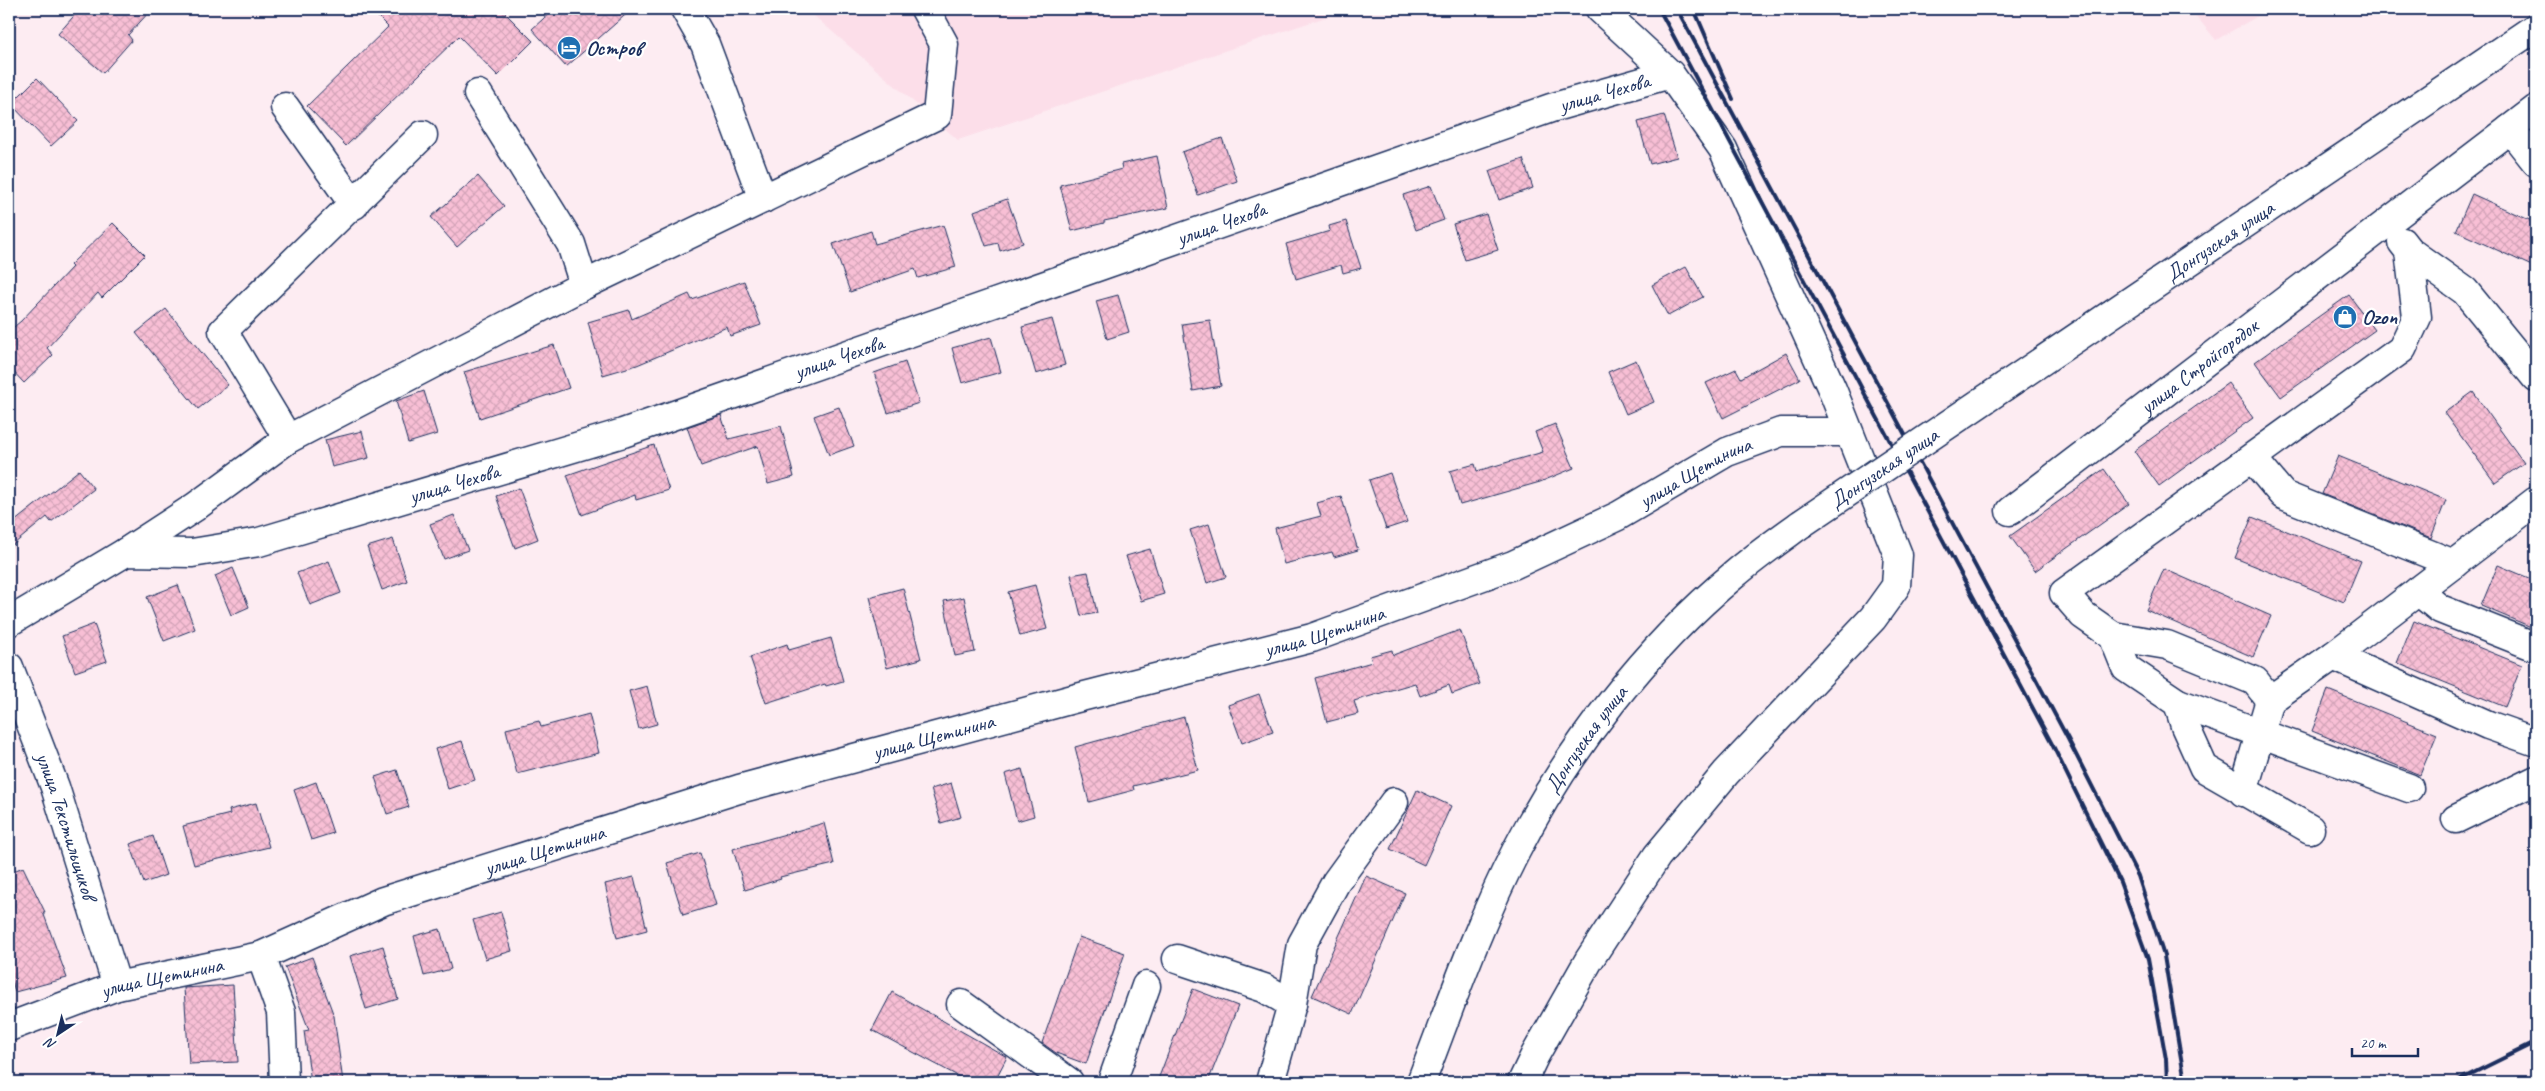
<svg xmlns="http://www.w3.org/2000/svg" width="2545" height="1091" font-family="Caveat,sans-serif">
<style>
.built{fill:#fcdee9}
.building{fill:url(#building-cross-hatch);stroke:#1b2f5e}
.lines{fill:none;stroke-linecap:round;stroke-linejoin:round}
.minor-casing{stroke:#1b2f5e;stroke-width:31}
.highway-casing{stroke:#1b2f5e;stroke-width:31}
.minor{stroke:#fff;stroke-width:28}
.highway{stroke:#fff;stroke-width:28}
.rail{stroke:#1b2f5e;stroke-width:4}
.highway-bridge-casing{stroke:#1b2f5e;stroke-width:31;stroke-linecap:butt}
.highway-bridge{stroke:#fff;stroke-width:28}
.labels{text-anchor:middle;stroke-width:4.5;stroke-linejoin:round;paint-order:stroke}
.poi-label{font-size:21px;font-weight:bold;fill:#1b2f5e;stroke:#fff;text-anchor:start}
.street-label{font-size:21px;fill:#1b2f5e;stroke:#fff}
</style>
<defs>
<pattern id="building-cross-hatch" width="8" height="8" patternUnits="userSpaceOnUse" patternTransform="scale(1.25)"><rect width="8" height="8" fill="#f8bfd5"/><path d="M0 0l8 8M0 8l8-8" fill="none" stroke="#d4a4b9"/></pattern>
</defs>
<rect width="100%" height="100%" fill="#fdecf2"/>
<filter id="ink" filterUnits="userSpaceOnUse"><feTurbulence type="fractalNoise" baseFrequency=".02" numOctaves="2"/><feDisplacementMap in="SourceGraphic" scale="10" xChannelSelector="R" yChannelSelector="G"/><feConvolveMatrix kernelMatrix="1 2 1 2 8 2 1 2 1" color-interpolation-filters="sRGB"/></filter>
<g filter="url(#ink)">
<path class="built" d="M806 9H1350L958 140Z
M2190 9H2270L2216 40Z"/>
<path class="building" d="M80 9H152L128 35 132 40 103 73 58 34Z
M370 9H501L533 41 498 76 459 36 346 146 307 106 388 27Z
M554 9H632L566 67 532 29Z
M37 78 78 121 51 146 11 104Z
M1664 115 1677 157 1650 164 1638 122Z
M1222 138 1237 181 1198 195 1182 152Z
M1157 156 1168 208 1104 221V223L1072 231 1060 185 1122 169 1121 164Z
M1523 159 1533 188 1499 200 1489 171Z
M478 176 504 206 457 247 431 217Z
M1431 186 1444 220 1416 230 1403 195Z
M2472 194 2536 223V268L2456 231Z
M1007 199 1023 243 1000 251 998 243 986 246 974 211Z
M1486 214 1498 250 1465 260 1453 224Z
M1346 221 1361 268 1343 273 1341 265 1296 279 1286 244 1330 231 1329 226Z
M113 223 145 255 102 298 98 293 47 348 53 355 24 383 9 367V331L21 321 72 267 70 265Z
M943 225 956 267 918 278 915 269 850 292 833 244 871 231 875 244Z
M1686 267 1703 297 1668 316 1652 285Z
M744 281 761 325 730 336 727 327 637 365 603 375 588 322 629 310 632 319 689 294 692 300Z
M1118 295 1129 332 1107 339 1096 301Z
M2349 295 2375 330 2281 397 2255 362Z
M166 309 228 385 198 409 136 333Z
M1052 319 1065 365 1036 374 1022 327Z
M1210 320 1221 386 1193 391 1182 324Z
M991 337 1001 372 962 383 952 348Z
M554 345 569 388 480 418 464 372Z
M1786 353 1800 379 1723 418 1706 383 1736 369 1741 378Z
M1636 360 1654 402 1626 414 1608 372Z
M905 362 919 403 888 413 874 373Z
M2228 383 2253 418 2159 486 2134 451Z
M424 391 437 434 408 443 396 401Z
M2473 392 2524 463 2495 483 2444 413Z
M839 407 854 446 829 455 814 416Z
M721 415 729 439 781 426 794 477 768 484 758 446 701 466 687 427Z
M1555 424 1574 468 1540 482 1460 505 1450 471 1475 464 1477 471 1543 452 1535 432Z
M362 431 369 458 332 467 325 440Z
M654 445 669 490 636 500 635 495 582 515 567 475Z
M2338 456 2446 500 2431 538 2322 494Z
M2104 469 2129 504 2035 571 2010 536Z
M79 470 94 489 51 522 47 517 9 548V526Z
M1390 473 1407 522 1386 529 1369 480Z
M519 488 538 539 515 548 496 496Z
M1341 496 1358 550 1334 557 1332 552 1284 564 1275 528 1321 516 1317 503Z
M454 515 468 550 444 559 430 524Z
M2252 517 2361 561 2344 602 2235 558Z
M1209 524 1226 577 1207 583 1190 530Z
M393 539 407 581 382 590 367 547Z
M1150 549 1164 594 1141 601 1126 556Z
M329 561 341 593 310 605 297 573Z
M2498 565 2536 581V629L2481 606Z
M233 568 249 607 231 615 215 576Z
M2164 569 2271 616 2253 657 2146 610Z
M1088 572 1097 613 1081 616 1071 575Z
M178 585 195 629 164 641 147 597Z
M1035 585 1047 629 1020 636 1008 592Z
M903 588 921 659 887 668 869 597Z
M964 597 975 652 955 656 944 601Z
M2414 621 2522 665 2505 707 2397 663Z
M94 624 107 661 75 672 62 636Z
M1460 630 1480 684 1452 694 1449 685 1420 696 1415 683 1354 701 1358 714 1327 722 1315 678 1372 662 1370 656 1392 650 1393 655Z
M831 638 843 681 826 686 825 684 766 703 750 657 787 644 789 650Z
M647 686 657 724 639 729 629 691Z
M2328 690 2437 734 2420 775 2312 731Z
M1259 694 1273 732 1242 743 1228 705Z
M589 714 599 753 517 774 506 729 539 721 541 727Z
M1184 717 1198 770 1133 786 1134 790 1089 802 1075 747Z
M462 741 475 780 448 789 435 749Z
M1022 769 1034 816 1017 821 1005 774Z
M397 770 409 807 387 814 375 777Z
M316 782 333 833 311 840 294 790Z
M951 783 961 817 941 823 931 789Z
M1417 790 1451 806 1424 865 1390 849Z
M256 803 269 847 194 865 183 826 230 814 229 810Z
M824 823 834 864 780 877 781 879 745 890 733 849Z
M153 836 166 875 144 883 130 844Z
M700 853 716 905 683 915 667 863Z
M23 867 45 912H43L67 978 15 992 9 969V873Z
M1366 876 1405 893 1352 1014 1312 996Z
M634 877 647 930 617 938 605 884Z
M501 912 512 951 485 959 473 920Z
M440 929 451 969 424 976 414 936Z
M1079 937 1125 953 1086 1064 1056 1053 1042 1043Z
M383 946 398 999 366 1009 350 956Z
M312 957 334 1016 343 1082H311L304 1031 309 1030 285 967Z
M233 985 238 1062 189 1064 184 988Z
M1193 989 1238 1006 1208 1082H1157Z
M892 992 1007 1057 994 1082H969L872 1030Z"/>
<g class="lines">
<g class="minor-casing">
<g id="minor">
<path d="M685 9 705 44 763 199"/>
<path d="M478 94 571 244 584 285"/>
<path d="M285 107 354 205"/>
<path d="M2510 129 2536 162"/>
<path d="M2402 242 2409 251 2465 291 2536 378"/>
<path d="M288 439 223 331 423 135"/>
<path d="M2253 459 2283 495 2454 564"/>
<path id="s1" d="M2010 511 2536 109"/>
<path d="M126 552 195 507 288 439 584 285 937 115 944 44 925 9"/>
<path d="M2418 591 2440 609 2536 647"/>
<path id="s2" d="M9 622 126 552 192 553 259 542 623 433 1551 108 1670 74"/>
<path d="M2113 636 2167 645 2255 681 2270 700"/>
<path d="M2333 656 2488 725 2536 742"/>
<path id="s3" d="M9 667 55 787 117 986"/>
<path d="M2178 703 2409 788"/>
<path d="M2243 792 2270 700 2333 656 2536 501"/>
<path d="M2456 819 2536 780"/>
<path d="M2310 829 2204 768 2185 726 2178 703 2126 668 2113 636 2083 615 2064 593 2402 349 2417 317 2409 251"/>
<path d="M261 956 281 1012 284 1082"/>
<path d="M1177 959 1264 988 1292 1004 1270 1082"/>
<path d="M961 1004 1069 1082"/>
<path d="M1292 1004 1302 944 1336 882 1394 802"/>
<path id="s4" d="M9 1027 117 986 261 956 383 901 739 789 1073 699 1312 638 1513 565 1618 516 1727 452 1781 432H1848"/>
<path d="M1112 1082 1146 986"/>
<path d="M1522 1082 1535 1055 1589 960 1657 856 1726 773 1873 618 1896 586 1898 555 1832 389 1723 149 1670 74 1600 9"/>
</g>
</g>
<g class="highway-casing">
<g id="highway">
<path id="s5" d="M2005 386 2536 27"/>
<path id="s6" d="M1421 1082C1451 1004 1478 925 1516 851 1568 749 1647 647 1735 574 1756 556 1779 540 1801 524"/>
</g>
</g>
<use href="#minor" class="minor"/>
<use href="#highway" class="highway"/>
<path class="rail" d="M1659 9 2053 746 2120 882 2148 959 2166 1059 2167 1082
M1677 9 2068 739 2138 876 2164 956 2185 1082
M1694 9 1733 99
M2455 1082 2536 1042"/>
<g class="highway-bridge-casing">
<g id="highway-bridge">
<path id="s7" d="M1801 524 2005 386"/>
</g>
</g>
<use href="#highway-bridge" class="highway-bridge"/>
</g>
</g>
<defs>
<g id="hotel-disc" transform="scale(1.25)"><circle r="9.5" fill="#1f6fb2" stroke="#fff"/><path d="M-6-4.5h1.5V1H6V5H4.5V3h-9V5H-6ZM-4 0a1.8 1.8 0 1 1 3.6 0ZM.5 0V-2.5h3Q6-2.5 6 0Z" fill="#fff"/></g>
<g id="shop-disc" transform="scale(1.25)"><circle r="9.5" fill="#1f6fb2" stroke="#fff"/><path d="M-5-2.5h2.3a2.7 3.5 0 0 1 5.4 0H5L5.5 6h-11ZM-1.5-2.5h3a1.5 2.3 0 0 0-3 0Z" fill="#fff"/></g>
</defs>
<g fill-rule="evenodd">
<use href="#hotel-disc" x="569" y="48"/>
<use href="#shop-disc" x="2345" y="317"/>
</g>
<g class="labels">
<g class="poi-label">
<text x="586" y="55">Остров</text>
<text x="2362" y="324">Ozon</text>
</g>
<g class="street-label">
<text dy="7" stroke="none"><textPath href="#s2" startOffset="1689">улица Чехова</textPath></text>
<text dy="7" stroke="none"><textPath href="#s2" startOffset="1284">улица Чехова</textPath></text>
<text dy="7" stroke="none"><textPath href="#s5" startOffset="259">Донгузская улица</textPath></text>
<text dy="7" stroke="none"><textPath href="#s2" startOffset="879">улица Чехова</textPath></text>
<text dy="7" stroke="none"><textPath href="#s1" startOffset="238">улица Стройгородок</textPath></text>
<text dy="7" stroke="none"><textPath href="#s7" startOffset="100">Донгузская улица</textPath></text>
<text dy="7" stroke="none"><textPath href="#s4" startOffset="1781">улица Щетинина</textPath></text>
<text dy="7" stroke="none"><textPath href="#s2" startOffset="474">улица Чехова</textPath></text>
<text dy="7" stroke="none"><textPath href="#s4" startOffset="1376">улица Щетинина</textPath></text>
<text dy="7" stroke="none"><textPath href="#s4" startOffset="971">улица Щетинина</textPath></text>
<text dy="7" stroke="none"><textPath href="#s6" startOffset="382">Донгузская улица</textPath></text>
<text dy="7" stroke="none"><textPath href="#s3" startOffset="169">улица Текстильщиков</textPath></text>
<text dy="7" stroke="none"><textPath href="#s4" startOffset="566">улица Щетинина</textPath></text>
<text dy="7" stroke="none"><textPath href="#s4" startOffset="161">улица Щетинина</textPath></text>
</g>
</g>
<rect width="2545" height="1091" fill="none" stroke="#fff" stroke-width="30"/>
<rect x="15" y="15" width="2515" height="1061" fill="none" stroke="#1b2f5e" stroke-width="2" filter="url(#ink)"/>
<g transform="translate(58 1034) rotate(215)" stroke="#ffffff" stroke-width="4" paint-order="stroke">
<path d="M0-4L9 19L0 12L-9 19Z" fill="#1b2f5e"/>
<text y="-8" font-size="14" font-weight="bold" text-anchor="middle" fill="#1b2f5e">N</text>
</g>
<path d="M2352 1048v8h66v-8" fill="none" stroke="#1b2f5e" stroke-width="2.5"/>
<text x="2360" y="1048" font-size="15" fill="#1b2f5e" stroke="#ffffff" stroke-width="4" paint-order="stroke">20 m</text>
</svg>
